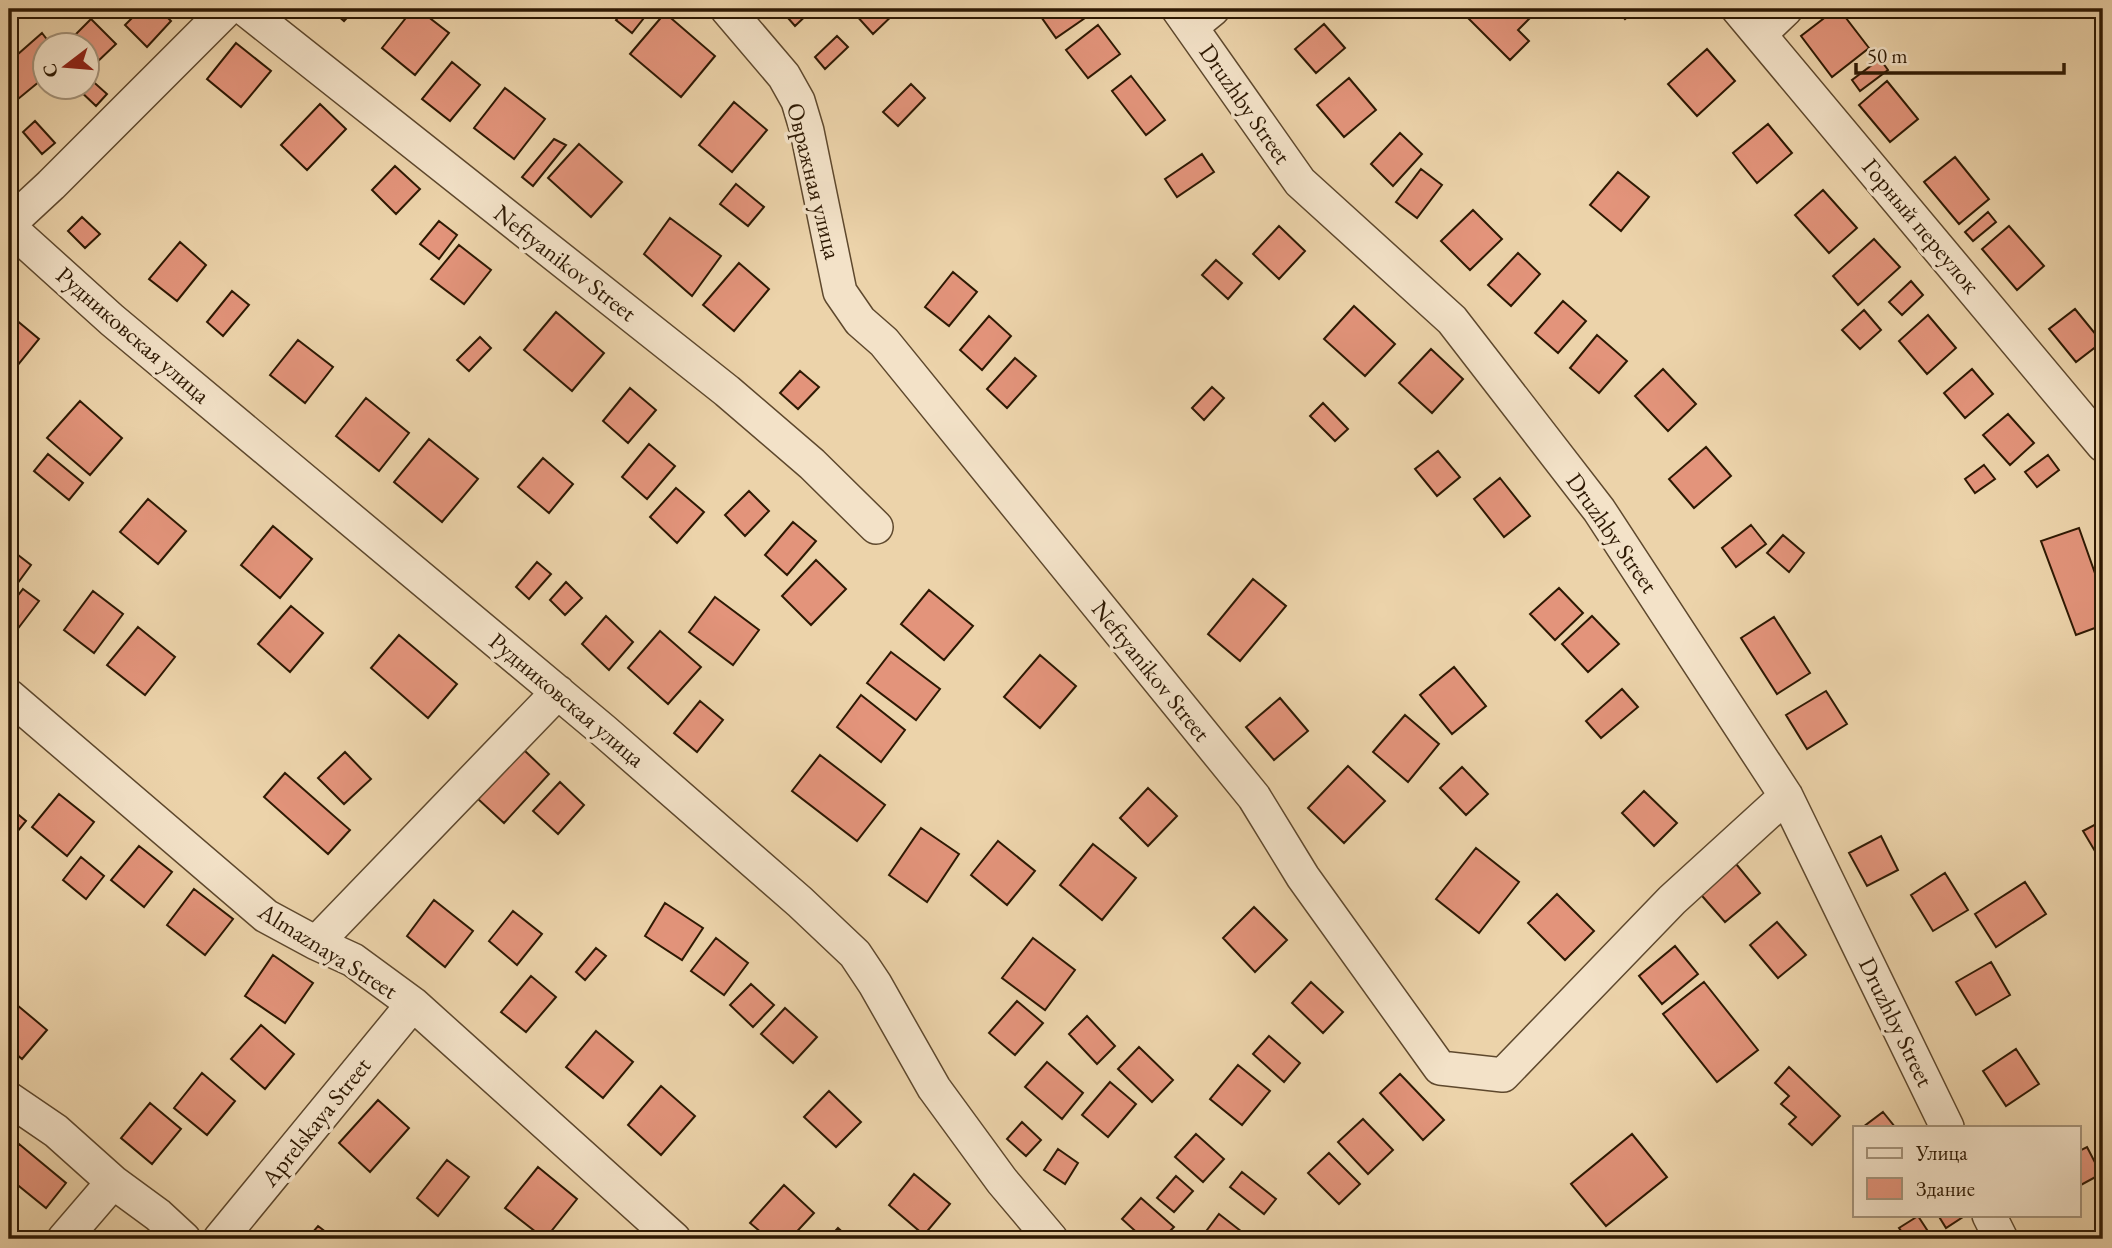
<svg xmlns="http://www.w3.org/2000/svg" width="2112" height="1248" font-family="'EB Garamond',serif">
<style>
.building{fill:#e3947b;stroke:#2e1903;stroke-width:2}
.lines{fill:none;stroke-linecap:round;stroke-linejoin:round}
.minor-casing{stroke:#5e482d;stroke-width:36}
.minor{stroke:#f3e2c8;stroke-width:33}
.labels{text-anchor:middle;stroke-width:7;stroke-linejoin:round;paint-order:stroke}
.street-label{font-size:24px;fill:#2e1903;stroke:#f3e2c8}
</style>
<rect width="100%" height="100%" fill="#ecd3aa"/>
<filter id="stains"><feTurbulence type="fractalNoise" baseFrequency=".00286" numOctaves="4"/><feColorMatrix values="0 0 0 0 .2 0 0 0 0 .09 0 0 0 0 .02 0 0 0 .5 -.17"/></filter>
<radialGradient id="worn" r=".72"><stop offset=".6" stop-color="#630" stop-opacity="0"/><stop offset="1" stop-color="#630" stop-opacity=".3"/></radialGradient>
<path class="building" d="M141 9H159L171 21 147 47 125 25Z
M330 9H355L344 21Z
M413 9H418L449 33 415 75 382 48Z
M625 9H651L632 33 616 20Z
M783 9H813L795 26 781 10Z
M860 9H899L873 34 855 14Z
M1041 9H1098L1056 38 1037 11Z
M1459 9H1523L1531 17 1518 30 1529 41 1510 60Z
M1616 9H1637L1625 19Z
M1836 9H1839L1869 48 1832 77 1801 36Z
M665 13 715 56 681 97 630 54Z
M91 19 116 44 94 65 88 58V46H75L70 40Z
M1324 24 1345 48 1316 73 1295 49Z
M1098 25 1120 54 1088 78 1066 50Z
M42 33 52 46H46V76L12 104 9 101V62Z
M837 36 848 47 825 69 815 57Z
M236 43 271 71 241 107 207 79Z
M1707 49 1735 81 1697 116 1668 84Z
M1880 59 1888 70 1860 91 1852 80Z
M452 62 480 85 450 121 422 99Z
M1131 76 1165 120 1146 135 1112 91Z
M88 77 107 94 96 106 77 88H88Z
M1349 78 1376 110 1344 137 1317 105Z
M1887 81 1918 119 1890 142 1859 105Z
M911 84 925 98 898 126 883 112Z
M505 88 545 119 514 159 474 128Z
M734 102 767 130 732 172 699 145Z
M320 104 346 129 307 170 281 145Z
M35 121 55 143 42 154 23 132Z
M1768 124 1792 153 1757 183 1733 153Z
M1400 133 1422 154 1393 186 1371 164Z
M554 139 566 145 533 186 522 177Z
M579 144 622 182 591 217 548 178Z
M1202 154 1214 172 1177 197 1165 179Z
M1955 157 1989 199 1959 224 1924 182Z
M395 166 420 189 396 214 372 190Z
M1421 169 1442 185 1417 218 1396 202Z
M1618 172 1649 197 1621 231 1590 205Z
M736 184 764 207 748 226 720 204Z
M1823 190 1857 228 1829 253 1795 215Z
M1473 210 1502 239 1470 270 1441 241Z
M1988 212 1996 222 1973 241 1965 232Z
M82 217 100 234 85 248 68 231Z
M670 218 721 256 692 296 644 254Z
M439 221 457 235 439 259 420 244Z
M1279 226 1305 251 1279 279 1253 254Z
M2009 226 2044 266 2017 290 1982 249Z
M1874 239 1900 267 1858 305 1833 276Z
M180 242 206 265 177 301 149 279Z
M459 245 491 270 464 304 431 279Z
M1518 253 1540 274 1511 306 1488 285Z
M1216 260 1242 283 1228 299 1202 275Z
M739 263 769 289 734 331 703 305Z
M953 272 977 292 949 326 925 307Z
M1911 281 1923 295 1902 315 1889 302Z
M232 291 249 305 223 336 207 322Z
M1563 301 1586 321 1558 353 1535 333Z
M1354 306 1395 344 1365 376 1324 339Z
M2075 309 2102 342 2076 362 2049 329Z
M1864 310 1881 330 1860 349 1842 330Z
M556 312 604 353 572 391 524 350Z
M9 314 39 339 9 376Z
M1928 315 1956 348 1927 374 1899 341Z
M989 316 1011 336 982 370 960 350Z
M1597 335 1627 361 1599 393 1570 368Z
M480 337 491 348 469 371 457 360Z
M298 340 333 367 305 403 270 375Z
M1431 349 1463 379 1432 413 1399 383Z
M1015 358 1036 376 1007 408 987 389Z
M1663 369 1696 404 1668 431 1635 396Z
M1972 369 1993 394 1965 418 1944 393Z
M800 371 819 387 798 409 780 393Z
M1212 387 1224 398 1204 420 1192 408Z
M630 388 656 410 628 443 603 421Z
M366 398 409 433 379 471 336 436Z
M80 401 122 438 90 475 47 438Z
M1323 403 1348 429 1335 441 1310 416Z
M2008 414 2034 443 2010 465 1983 435Z
M429 439 478 479 442 522 394 482Z
M649 444 675 466 647 499 622 477Z
M1706 447 1731 476 1694 508 1669 479Z
M1438 451 1460 477 1437 496 1415 469Z
M48 454 83 483 69 500 34 471Z
M2048 455 2059 470 2037 487 2025 472Z
M543 458 573 484 549 513 518 487Z
M1984 465 1995 479 1975 493 1965 479Z
M1500 478 1530 516 1504 537 1474 499Z
M676 488 704 512 677 543 650 517Z
M749 491 769 511 745 536 725 515Z
M148 499 186 531 158 564 120 532Z
M793 522 816 541 787 575 765 555Z
M1751 525 1766 544 1736 567 1722 548Z
M273 526 312 559 280 598 241 565Z
M2079 528 2103 596V625L2076 635 2041 541Z
M1783 535 1804 553 1789 572 1767 553Z
M9 548 31 565 9 595Z
M816 560 846 589 811 625 782 596Z
M537 562 551 574 529 599 516 587Z
M1253 579 1286 606 1240 661 1208 634Z
M566 582 582 598 565 615 550 600Z
M1559 588 1583 613 1555 640 1530 614Z
M23 589 39 601 10 639 9 607Z
M929 590 973 626 944 660 901 624Z
M93 591 123 614 94 653 64 630Z
M715 597 759 630 733 665 689 632Z
M291 606 323 633 290 672 258 644Z
M606 616 633 642 609 670 582 644Z
M1592 616 1619 644 1588 672 1562 644Z
M1774 617 1810 673 1777 694 1741 638Z
M138 627 175 657 145 695 107 665Z
M660 631 701 667 668 704 628 668Z
M399 635 457 684 428 718 371 668Z
M891 652 940 689 916 720 867 683Z
M1040 655 1076 686 1040 728 1004 697Z
M1454 667 1486 706 1452 734 1420 695Z
M1622 689 1638 707 1601 738 1586 721Z
M1826 691 1847 724 1807 749 1786 715Z
M861 695 905 730 881 762 837 727Z
M1280 698 1308 731 1274 760 1246 727Z
M700 701 723 720 697 752 674 733Z
M1405 715 1439 744 1408 782 1373 752Z
M524 750 549 774 504 823 478 799Z
M345 752 371 779 344 804 318 778Z
M820 755 885 805 857 841 792 791Z
M1348 766 1385 801 1344 843 1308 808Z
M1462 767 1488 794 1466 815 1440 788Z
M285 773 350 830 328 854 264 797Z
M560 782 584 805 558 834 533 811Z
M1148 788 1177 816 1148 846 1120 818Z
M1644 791 1677 823 1654 846 1622 813Z
M59 794 94 822 67 856 32 827Z
M9 807 26 821 9 842Z
M2098 823 2103 832V862L2102 863 2083 831Z
M921 828 959 854 927 902 889 875Z
M1881 836 1898 870 1867 886 1849 853Z
M998 841 1035 871 1007 905 971 875Z
M1093 844 1136 878 1102 920 1060 885Z
M139 846 172 872 144 907 111 880Z
M1476 848 1519 882 1479 933 1436 899Z
M81 857 104 876 86 899 63 880Z
M1732 859 1760 893 1725 922 1696 889Z
M1945 873 1968 910 1933 931 1911 895Z
M2025 882 2046 914 1996 947 1975 914Z
M194 889 233 919 205 955 167 925Z
M1557 894 1594 931 1565 960 1528 923Z
M434 900 473 931 445 967 407 936Z
M665 903 703 928 682 960 645 936Z
M1254 907 1287 940 1255 972 1223 938Z
M513 911 542 934 517 965 489 941Z
M1777 922 1806 955 1778 978 1750 945Z
M716 938 748 963 724 995 691 971Z
M1033 938 1075 970 1045 1010 1002 978Z
M1675 946 1698 974 1662 1004 1639 976Z
M596 948 606 956 585 980 576 972Z
M273 955 313 983 285 1023 245 996Z
M1991 962 2010 995 1976 1015 1956 982Z
M531 976 556 997 526 1032 501 1012Z
M1311 982 1343 1012 1323 1033 1292 1003Z
M1704 982 1758 1050 1717 1082 1663 1014Z
M751 984 774 1005 753 1027 730 1005Z
M1017 1001 1043 1023 1015 1055 989 1033Z
M17 1005 47 1030 22 1059 9 1048V1015Z
M785 1008 817 1037 793 1063 761 1034Z
M1087 1016 1115 1046 1097 1064 1069 1034Z
M261 1025 294 1054 265 1089 231 1059Z
M596 1031 633 1062 603 1098 566 1067Z
M1269 1036 1300 1063 1284 1082 1253 1054Z
M1139 1047 1173 1080 1152 1102 1118 1069Z
M2016 1049 2039 1084 2006 1106 1983 1071Z
M1047 1062 1083 1093 1062 1119 1025 1087Z
M1238 1065 1270 1091 1242 1125 1210 1099Z
M1789 1067 1840 1116 1812 1145 1789 1124 1796 1117 1781 1104 1789 1096 1775 1083Z
M202 1073 235 1101 207 1135 174 1108Z
M1400 1074 1444 1120 1423 1140 1380 1093Z
M1110 1082 1136 1104 1108 1137 1082 1115Z
M661 1086 695 1116 661 1155 628 1125Z
M829 1091 861 1122 836 1147 804 1117Z
M378 1100 409 1128 370 1172 339 1143Z
M150 1103 181 1129 152 1164 121 1138Z
M1883 1112 1895 1127H1863Z
M1363 1119 1393 1150 1368 1174 1338 1142Z
M1022 1122 1041 1140 1026 1156 1007 1139Z
M1196 1134 1224 1159 1203 1182 1175 1157Z
M1632 1134 1667 1177 1606 1226 1571 1184Z
M19 1144 66 1183 46 1208 9 1178V1157Z
M2087 1147 2101 1174 2079 1186V1151Z
M1058 1149 1078 1163 1065 1184 1044 1170Z
M1329 1153 1360 1184 1339 1204 1308 1173Z
M447 1160 469 1177 438 1216 417 1198Z
M538 1167 577 1199 545 1239 505 1208Z
M1242 1172 1276 1199 1264 1214 1230 1187Z
M914 1174 950 1204 924 1235 889 1205Z
M1176 1176 1193 1191 1174 1212 1157 1198Z
M784 1185 814 1213 790 1239H769L750 1223Z
M1141 1198 1174 1227 1162 1239H1144L1122 1219Z
M1219 1214 1251 1239H1219L1207 1230Z
M1938 1215H1966L1946 1228Z
M1918 1216 1933 1239H1907L1899 1228Z
M318 1226 335 1239H307Z
M838 1228 850 1239H828Z"/>
<g class="lines">
<g class="minor-casing">
<path id="minor" d="M245 9 727 391 812 464 876 527
M727 9 784 76 798 101 807 131 840 292 860 321 884 342 1254 797 1303 877 1440 1068 1503 1075 1672 900 1786 796
M1178 9 1300 182 1452 320 1599 510 1786 796 1947 1127
M1738 9 2103 445
M1191 27 1213 9
M1761 33 1786 9
M9 224 51 185 227 9
M9 227 112 320 604 731 800 902 855 954 875 984 934 1088 1002 1181 1051 1239
M9 696 266 916 316 943 353 960 413 1004 674 1239
M316 943 558 692
M9 1099 56 1131 113 1182 158 1215 184 1239
M1989 1215 2001 1239
M64 1239 113 1182
M220 1239 413 1004"/>
</g>
<use href="#minor" class="minor"/>
</g>
<g class="labels">
<g class="street-label">
<text transform="translate(1245 104) rotate(55)" y="8">Druzhby Street</text>
<text transform="translate(814 181) rotate(76)" y="8">Овражная улица</text>
<text transform="translate(1921 226) rotate(50)" y="8">Горный переулок</text>
<text transform="translate(565 263) rotate(38)" y="8">Neftyanikov Street</text>
<text transform="translate(133 335) rotate(41)" y="8">Рудниковская улица</text>
<text transform="translate(1612 533) rotate(55)" y="8">Druzhby Street</text>
<text transform="translate(1151 671) rotate(51)" y="8">Neftyanikov Street</text>
<text transform="translate(567 700) rotate(40)" y="8">Рудниковская улица</text>
<text transform="translate(328 951) rotate(32)" y="8">Almaznaya Street</text>
<text transform="translate(1896 1022) rotate(64)" y="8">Druzhby Street</text>
<text transform="translate(316 1122) rotate(-51)" y="8">Aprelskaya Street</text>
</g>
</g>
<rect width="2112" height="1248" fill="none" stroke="#ecd3aa" stroke-width="35"/>
<rect x="10" y="10" width="2091" height="1227" fill="none" stroke="#2e1903" stroke-width="3.5"/>
<rect x="18" y="18" width="2077" height="1213" fill="none" stroke="#2e1903" stroke-width="2"/>
<rect x="1853" y="1126" width="228" height="91" fill="#f3e2c8" stroke="#a49279" stroke-width="2"/>
<rect x="1867" y="1148" width="35" height="10" fill="#f3e2c8" stroke="#a49279" stroke-width="2"/>
<text x="1916" y="1160" font-size="21" fill="#2e1903">Улица</text>
<rect x="1867" y="1178" width="35" height="21" fill="#e3947b" stroke="#a49279" stroke-width="2"/>
<text x="1916" y="1196" font-size="21" fill="#2e1903">Здание</text>
<g transform="translate(66 66) rotate(254)"><circle r="33" fill="#f3e2c8" stroke="#a49279" stroke-width="2"/>
<path d="M0-5L12 26L0 18L-12 26Z" fill="#8f2418"/>
<text y="-10" font-size="19" font-weight="bold" text-anchor="middle" fill="#2e1903">С</text>
</g>
<path d="M1856 63v10h208v-10" fill="none" stroke="#2e1903" stroke-width="3.5"/>
<text x="1867" y="63" font-size="21" fill="#2e1903" stroke="#f3e2c8" stroke-width="5" paint-order="stroke">50 m</text>
<rect width="100%" height="100%" filter="url(#stains)"/>
<rect width="100%" height="100%" fill="url(#worn)"/>
</svg>
